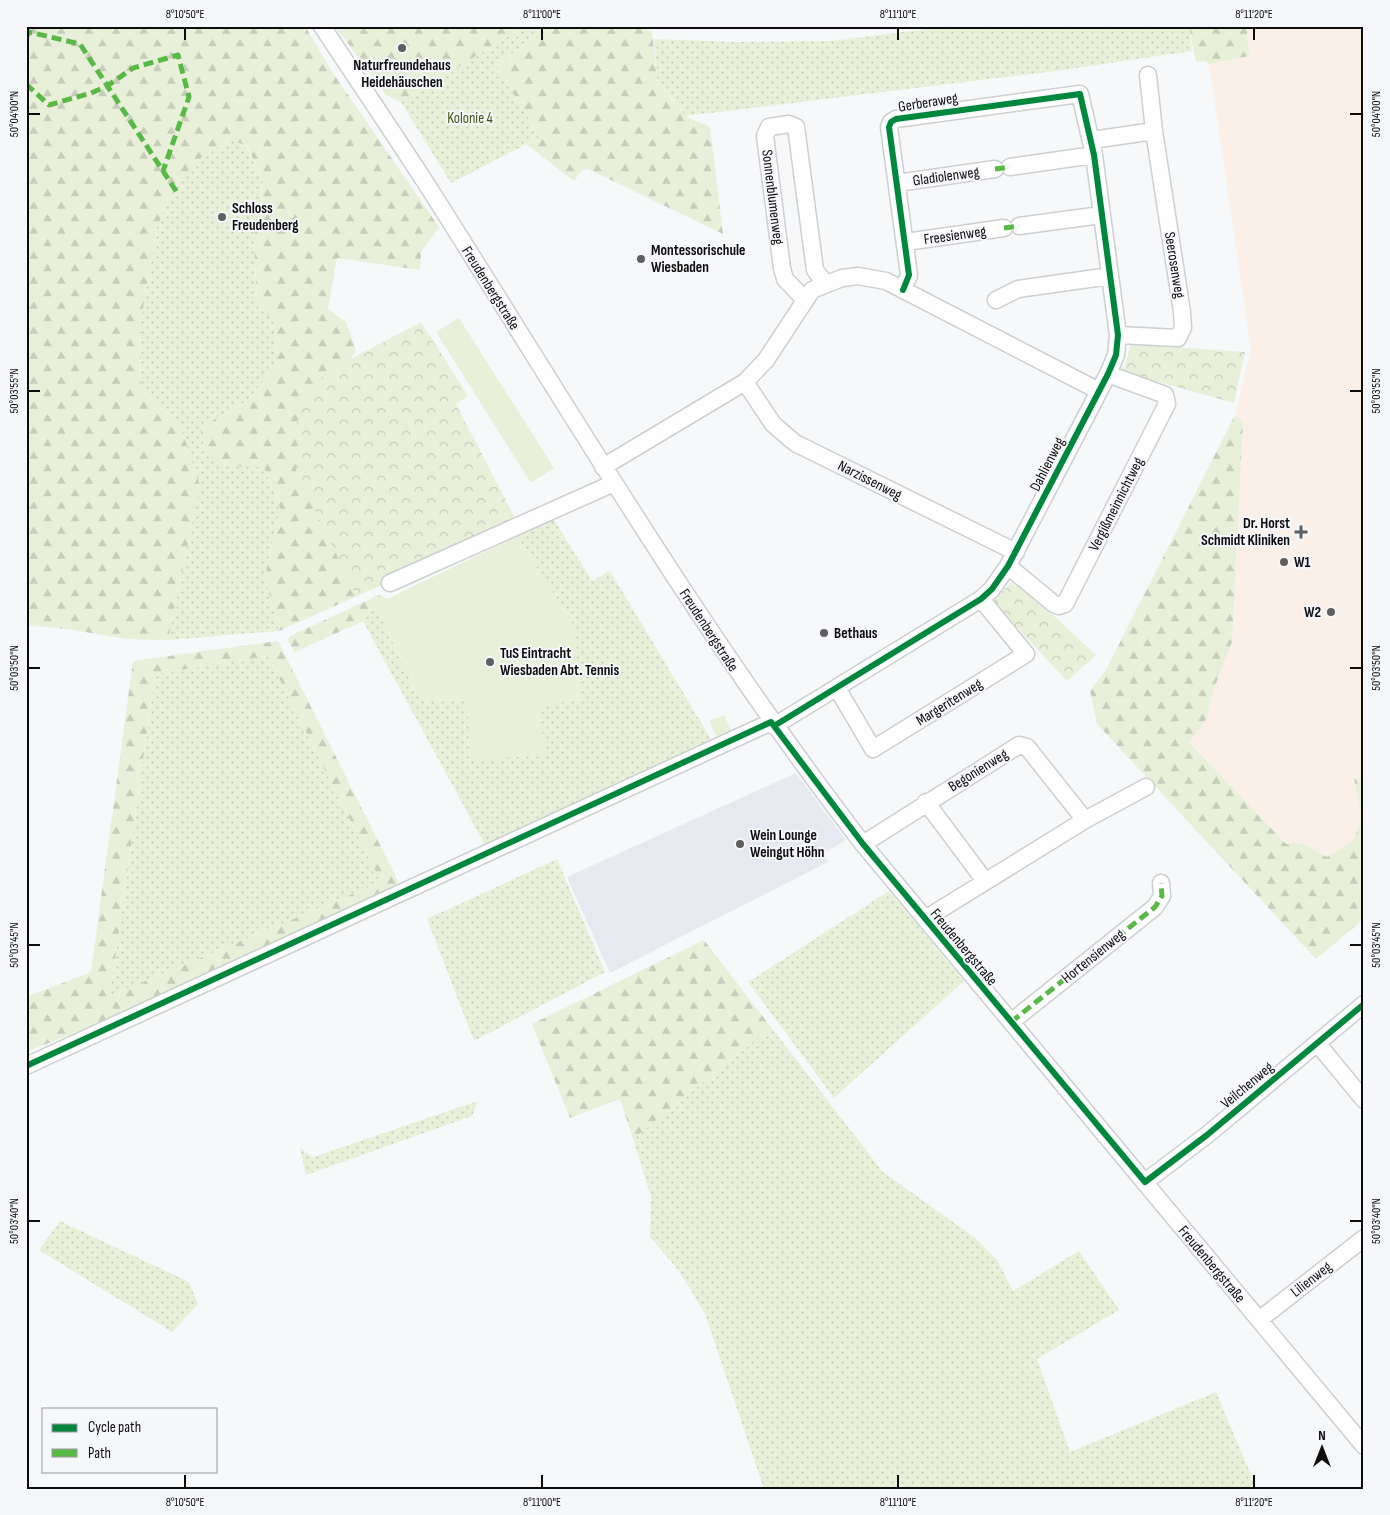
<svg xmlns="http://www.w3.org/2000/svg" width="1390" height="1515" font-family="'Sofia Sans Condensed',sans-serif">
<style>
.built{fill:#e6e9ef}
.medical{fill:#faf0e7}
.grass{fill:url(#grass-dots)}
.forest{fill:url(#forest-firs);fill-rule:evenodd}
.park{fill:url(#park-crowns)}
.pitch{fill:#e9f0da}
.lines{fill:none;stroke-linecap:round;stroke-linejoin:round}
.minor-casing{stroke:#cecfd0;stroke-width:19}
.minor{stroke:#fefefe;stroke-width:16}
.quiet{stroke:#58b947;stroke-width:5;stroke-dasharray:10 5;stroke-linecap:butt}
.cycleway-casing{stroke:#f6f7fa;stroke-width:9}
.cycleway{stroke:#00873e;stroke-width:6}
.ticks{fill:none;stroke:#0d0d0e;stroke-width:2}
.poi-dot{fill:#5f5f60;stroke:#f6f7fa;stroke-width:2}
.labels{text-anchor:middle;stroke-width:4;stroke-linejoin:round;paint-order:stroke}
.poi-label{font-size:15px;font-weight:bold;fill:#0d0d0e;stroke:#f6f7fa;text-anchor:start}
.street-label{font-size:15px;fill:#0d0d0e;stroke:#f6f7fa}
.park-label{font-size:15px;fill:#495712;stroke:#f6f7fa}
.neatline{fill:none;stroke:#0d0d0e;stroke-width:2}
.ticks-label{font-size:12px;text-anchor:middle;fill:#0d0d0e}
</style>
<defs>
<pattern id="grass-dots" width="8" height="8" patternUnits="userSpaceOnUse" patternTransform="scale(1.25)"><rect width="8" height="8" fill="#e9f0da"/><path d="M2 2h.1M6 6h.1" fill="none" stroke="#c7cdba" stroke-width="1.8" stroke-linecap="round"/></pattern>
<pattern id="forest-firs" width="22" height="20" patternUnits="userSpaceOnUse" patternTransform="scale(1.25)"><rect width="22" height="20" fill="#e9f0da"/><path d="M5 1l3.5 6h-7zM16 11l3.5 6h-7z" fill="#c7cdba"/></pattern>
<pattern id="park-crowns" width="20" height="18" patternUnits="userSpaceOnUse" patternTransform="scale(1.25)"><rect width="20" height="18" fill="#e9f0da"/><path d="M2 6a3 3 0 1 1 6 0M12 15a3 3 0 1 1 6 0" fill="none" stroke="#c7cdba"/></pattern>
</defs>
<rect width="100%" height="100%" fill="#f7f8f9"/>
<path class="built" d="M796 773 846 840 824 853 828 862 610 973 567 877Z"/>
<path class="medical" d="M1248 26H1364V777L1354 779 1363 816 1354 841 1327 857 1302 843 1286 844 1189 742 1207 718 1213 691 1232 642 1243 422 1235 415 1251 349 1209 64 1249 56 1247 29Z"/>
<path class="grass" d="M525 26H556L495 64 540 137 451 183 401 102Z
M950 26H1189L1192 51 1063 70 685 116 657 78 654 39 738 42 832 41Z
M231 140 246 146 263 180 254 239 257 303 274 323 278 361 250 399 200 428 225 466H264L280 508 265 577 279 631 168 640 200 485 141 389 140 326 157 227 177 181 204 155Z
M554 520 592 581 610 571 714 744 485 845 363 621 370 608 375 605 420 700H466L539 705 581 699 573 625 517 536Z
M268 656 381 882 110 996 155 674Z
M557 859 605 972 474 1041 427 919Z
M889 891 964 981 834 1098 748 982Z
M771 1027 883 1172 974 1237 997 1260 1013 1291 1079 1251 1119 1310 1037 1359 1070 1452 1216 1392 1257 1489H764L705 1314 680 1272 650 1237 651 1197 633 1139Z
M478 1101 472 1116 306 1175 300 1148 313 1157Z
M60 1221 189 1282 198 1304 172 1332 39 1250Z"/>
<path class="forest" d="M26 26H305L333 73 439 227 421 252 420 270 337 258 328 309 346 322 356 350 348 363 393 580 279 631 265 577 280 508 264 467 225 466 205 452 200 428 250 399 278 361 274 323 257 303 254 239 263 180 247 146 231 140 204 155 177 182 157 227 140 326 141 389 179 422 200 485 168 640 128 639 67 629 26 625Z
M335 26H525L401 102 386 95Z
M556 26H633L652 31 657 79 685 116 710 127 723 234 588 169 582 170 574 181 526 144 540 137 495 64Z
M1189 26H1248L1247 29 1249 56 1209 64 1205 61 1196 62Z
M1235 415 1243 422 1232 642 1213 691 1207 718 1189 742 1286 844 1302 843 1327 857 1354 840 1362 816 1354 779 1364 777V919L1316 959 1097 724 1090 691 1106 670Z
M379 595 388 599 370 608 363 621 295 652 288 641 290 636Z
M278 641 401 887 82 1030 26 1052V997L91 972 133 661ZM268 656 381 882 110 996 155 674Z
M704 940 771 1027 633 1139 620 1099 570 1118 532 1024Z"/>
<path class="park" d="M421 322 468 396 456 404 515 518 356 595 296 471 297 423 308 392 328 371Z
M1131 344 1245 352 1234 403 1123 372Z
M1014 579 1096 655 1067 681 993 602Z"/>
<path class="pitch" d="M459 318 554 468 531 483 436 332Z
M517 536 573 625 582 699 539 706 545 754 472 761 466 700H420L375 605Z
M724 715 732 733 718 739 709 721Z"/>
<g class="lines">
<g class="minor-casing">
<path id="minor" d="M322 26C360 84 399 141 436 199 574 417 705 639 863 844L1364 1446
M1148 75 1154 131
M1092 140 1154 131 1182 312 1183 328 1178 338 1118 335
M1010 167 1094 155
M897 183 995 169
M1019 226 1101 215
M906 242 1004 228
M804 299 785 279 782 268 765 136 769 127 789 124 796 127 815 270 825 283
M996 300 1018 289 1110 276
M745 382 773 424 795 443 1016 552
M603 467 745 382 766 360 812 290 842 278 858 276 886 281 1099 391
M1008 566 1054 604 1059 606 1065 604 1167 404 1165 395 1108 374
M390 583 614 483
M837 688 873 749 1026 654 981 599
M774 726 981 599 992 589 1008 566 1108 374 1116 355 1118 335 1094 155 1080 94 896 119 891 122 889 127 909 275 903 290
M926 802 985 881
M863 844 1019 745 1027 747 1085 820
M925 919 1085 820 1146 787
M1011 1022 1155 907 1162 896 1161 883
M1317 1043 1364 1100
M26 1066 771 722
M1145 1182 1207 1135 1364 1004
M1259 1320 1364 1238"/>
</g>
<use href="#minor" class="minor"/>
<path class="quiet" d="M26 38 29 32 80 44 178 194
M26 84 49 105 91 93 107 86 133 68 178 55 189 97 163 171
M995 169 1010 167
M1004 228 1019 226
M1011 1022 1155 907 1162 896 1161 883"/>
<g class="cycleway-casing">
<path id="cycleway" d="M774 726 981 599 992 589 1008 566 1108 374 1116 355 1118 335 1094 155 1080 94 896 119 891 122 889 127 909 275 903 290
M26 1066 771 722 863 844 1145 1182 1207 1135 1364 1004"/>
</g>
<use href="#cycleway" class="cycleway"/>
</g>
<path class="ticks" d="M185 28V40M542 28V40M898 28V40M1254 28V40M28 114H40M1350 114H1362M28 391H40M1350 391H1362M28 668H40M1350 668H1362M28 945H40M1350 945H1362M28 1221H40M1350 1221H1362M185 1475V1488M542 1475V1488M898 1475V1488M1254 1475V1488"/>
<g class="poi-dot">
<circle cx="402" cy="48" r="5"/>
<circle cx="222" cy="217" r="5"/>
<circle cx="641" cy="259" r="5"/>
<path d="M1298.5 524.5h5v5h5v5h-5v5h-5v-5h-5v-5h5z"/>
<circle cx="1284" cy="562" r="5"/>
<circle cx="1331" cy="612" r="5"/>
<circle cx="824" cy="633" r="5"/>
<circle cx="490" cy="662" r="5"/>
<circle cx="740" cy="844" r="5"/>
</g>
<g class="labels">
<g class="poi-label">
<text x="402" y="70" text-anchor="middle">Naturfreundehaus<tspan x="402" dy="17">Heidehäuschen</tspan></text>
<text x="232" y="213">Schloss<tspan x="232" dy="17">Freudenberg</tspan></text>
<text x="651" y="255">Montessorischule<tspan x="651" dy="17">Wiesbaden</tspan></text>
<text x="1290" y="528" text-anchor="end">Dr. Horst<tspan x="1290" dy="17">Schmidt Kliniken</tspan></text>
<text x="1294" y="567">W1</text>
<text x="1321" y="617" text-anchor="end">W2</text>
<text x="834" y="638">Bethaus</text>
<text x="500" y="658">TuS Eintracht<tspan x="500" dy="17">Wiesbaden Abt. Tennis</tspan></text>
<text x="750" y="840">Wein Lounge<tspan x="750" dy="17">Weingut Höhn</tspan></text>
</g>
<g class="street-label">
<text transform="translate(928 102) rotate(-9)" y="5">Gerberaweg</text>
<text transform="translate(946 176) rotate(-8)" y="5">Gladiolenweg</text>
<text transform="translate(773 197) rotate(83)" y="5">Sonnenblumenweg</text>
<text transform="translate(955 235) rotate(-8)" y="5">Freesienweg</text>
<text transform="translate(1175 265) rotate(81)" y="5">Seerosenweg</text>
<text transform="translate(491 288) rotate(58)" y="5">Freudenbergstraße</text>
<text transform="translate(1047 464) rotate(-63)" y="5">Dahlienweg</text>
<text transform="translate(870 480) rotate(27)" y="5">Narzissenweg</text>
<text transform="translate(1116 504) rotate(-63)" y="5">Vergißmeinnichtweg</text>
<text transform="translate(709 630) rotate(57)" y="5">Freudenbergstraße</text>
<text transform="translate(949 702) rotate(-32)" y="5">Margeritenweg</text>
<text transform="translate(978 770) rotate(-32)" y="5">Begonienweg</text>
<text transform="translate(964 947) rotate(50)" y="5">Freudenbergstraße</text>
<text transform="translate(1093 956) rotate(-39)" y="5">Hortensienweg</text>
<text transform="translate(1247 1085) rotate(-40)" y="5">Veilchenweg</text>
<text transform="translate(1212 1264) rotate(50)" y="5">Freudenbergstraße</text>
<text transform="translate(1311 1279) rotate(-38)" y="5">Lilienweg</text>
</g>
<g class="park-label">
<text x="470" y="123">Kolonie 4</text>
</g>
</g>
<rect width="1390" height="1515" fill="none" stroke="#f6f7fa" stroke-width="55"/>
<rect x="42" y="1408" width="175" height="65" fill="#f6f7fa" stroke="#99999c"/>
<rect x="52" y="1424" width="25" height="8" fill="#00873e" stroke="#99999c"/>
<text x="88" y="1432" font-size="15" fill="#0d0d0e">Cycle path</text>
<rect x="52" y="1449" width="25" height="8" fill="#58b947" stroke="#99999c"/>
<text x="88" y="1458" font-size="15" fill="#0d0d0e">Path</text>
<g transform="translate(1322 1448)" stroke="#f6f7fa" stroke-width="4" paint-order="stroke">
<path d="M0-4L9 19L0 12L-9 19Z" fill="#0d0d0e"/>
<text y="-8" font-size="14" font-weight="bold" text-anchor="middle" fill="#0d0d0e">N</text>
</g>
<rect x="28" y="28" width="1334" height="1460" class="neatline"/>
<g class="ticks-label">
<text x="185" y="18">8°10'50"E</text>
<text x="542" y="18">8°11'00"E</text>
<text x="898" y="18">8°11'10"E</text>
<text x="1254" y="18">8°11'20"E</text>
<text transform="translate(14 114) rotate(-90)" y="4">50°04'00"N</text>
<text transform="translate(1376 114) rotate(-90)" y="4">50°04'00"N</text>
<text transform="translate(14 391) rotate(-90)" y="4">50°03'55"N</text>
<text transform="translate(1376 391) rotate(-90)" y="4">50°03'55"N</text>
<text transform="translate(14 668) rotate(-90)" y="4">50°03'50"N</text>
<text transform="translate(1376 668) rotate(-90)" y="4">50°03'50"N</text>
<text transform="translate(14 945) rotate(-90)" y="4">50°03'45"N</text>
<text transform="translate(1376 945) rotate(-90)" y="4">50°03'45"N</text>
<text transform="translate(14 1221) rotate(-90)" y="4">50°03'40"N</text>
<text transform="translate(1376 1221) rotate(-90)" y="4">50°03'40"N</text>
<text x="185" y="1506">8°10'50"E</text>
<text x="542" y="1506">8°11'00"E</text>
<text x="898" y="1506">8°11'10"E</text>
<text x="1254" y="1506">8°11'20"E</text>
</g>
</svg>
